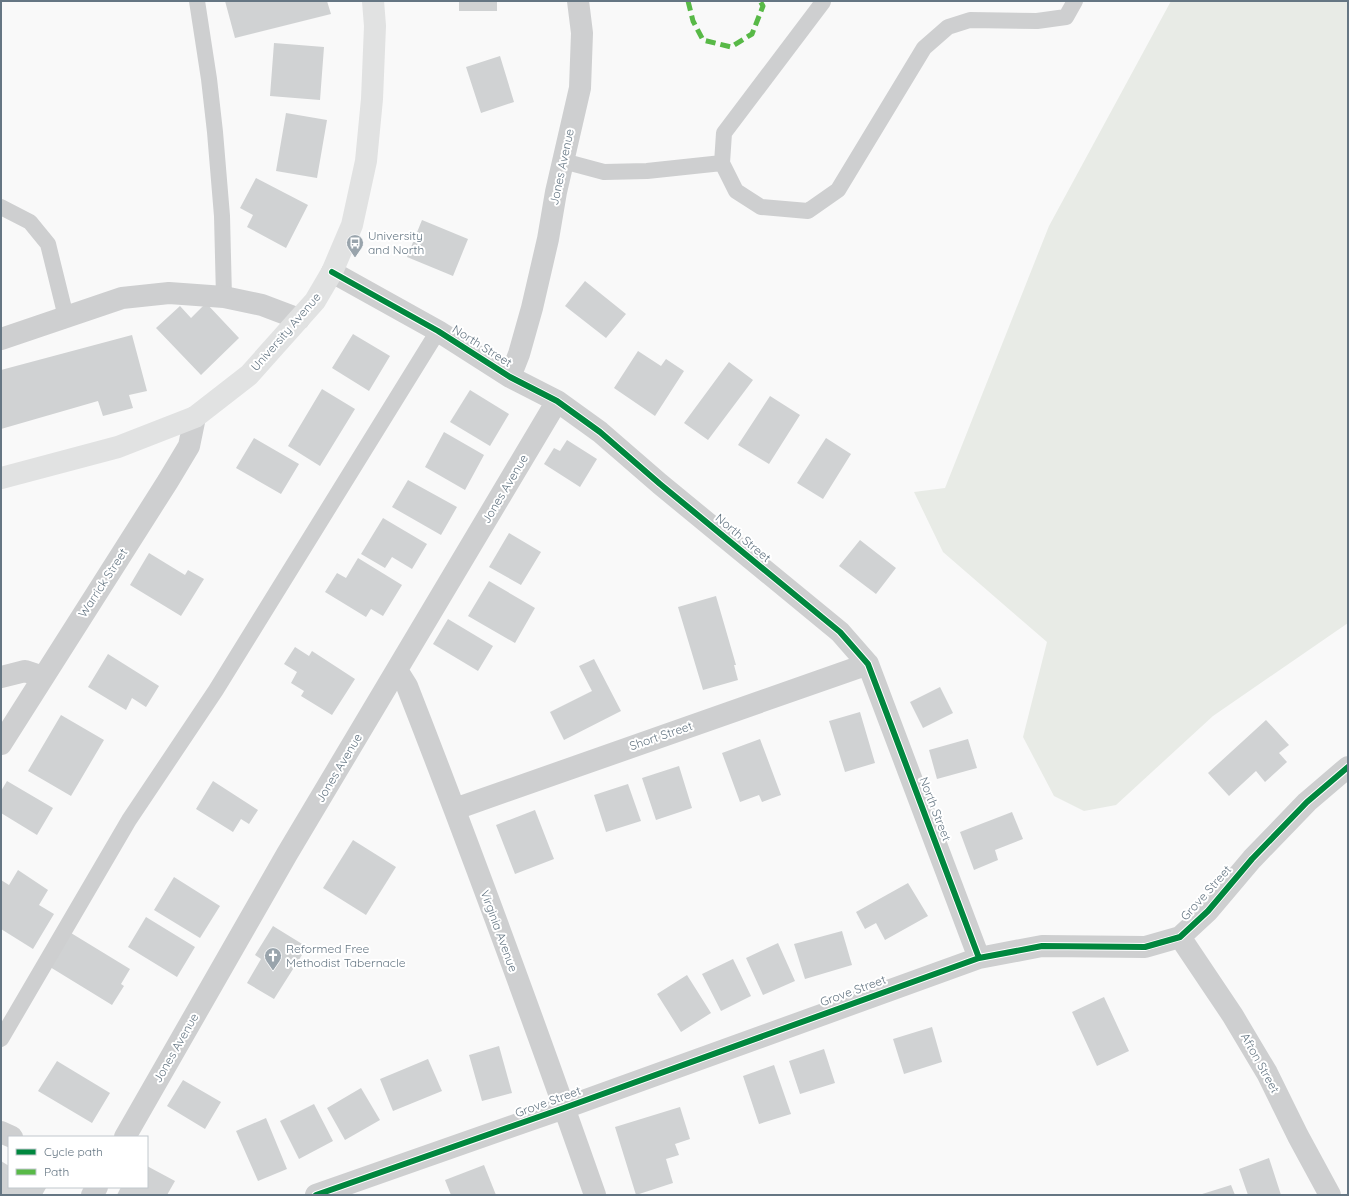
<svg xmlns="http://www.w3.org/2000/svg" width="1349" height="1196" font-family="Quicksand,sans-serif">
<style>
.green{fill:#e8ebe6}
.building{fill:#d0d2d3}
.lines{fill:none;stroke-linecap:round;stroke-linejoin:round}
.lane{stroke:#cecfd0;stroke-width:16}
.street{stroke:#cecfd0;stroke-width:22}
.secondary{stroke:#e1e2e2;stroke-width:22}
.quiet{stroke:#58b947;stroke-width:5;stroke-dasharray:10 5;stroke-linecap:butt}
.cycleway-casing{stroke:#fff;stroke-width:8}
.cycleway{stroke:#00873e;stroke-width:6}
.labels{text-anchor:middle;stroke-width:4;stroke-linejoin:round;paint-order:stroke}
.street-label{font-size:12px;fill:#657683;stroke:#fff}
.poi-label{font-size:12px;fill:#657683;stroke:#fff;text-anchor:start}
</style>
<rect width="100%" height="100%" fill="#f9f9f9"/>
<path class="green" d="M1171 1H1348V623L1213 716 1116 805 1084 811 1054 796 1023 737 1047 642 943 552 914 492 945 488 1049 226Z"/>
<path class="building" d="M225 1H327L331 14 235 38Z
M459 1H497V11H459Z
M274 43 324 47 320 100 270 96Z
M500 56 514 102 481 113 466 67Z
M286 113 327 120 317 178 276 171Z
M256 178 308 205 286 248 247 227 253 215 240 208Z
M422 220 468 239 453 276 407 257Z
M585 281 626 314 606 338 565 306Z
M206 303 239 338 201 375 156 328 180 306 191 318Z
M353 334 390 356 369 391 332 368Z
M132 335 147 391 129 395 133 408 103 416 98 401 1 429V370Z
M638 351 661 366 666 359 684 371 655 416 614 388Z
M729 362 753 380 708 440 684 423Z
M322 389 355 409 320 466 288 446Z
M470 390 509 414 490 446 450 422Z
M770 396 800 415 769 464 738 445Z
M444 432 484 455 465 490 425 467Z
M254 438 299 464 281 494 236 468Z
M826 438 851 454 823 499 797 483Z
M567 440 597 459 580 487 544 464 554 448 560 451Z
M408 480 457 507 441 535 392 507Z
M383 518 427 544 412 569 392 557 385 568 361 554Z
M509 533 541 552 521 585 489 567Z
M860 540 896 568 876 594 839 566Z
M149 553 185 575 188 570 204 579 181 616 130 585Z
M358 558 402 585 383 616 371 609 366 617 325 592 337 573 346 578Z
M489 581 535 608 515 643 468 616Z
M716 596 736 665H734L738 680 703 690 678 607Z
M448 619 493 646 478 671 433 644Z
M295 647 309 656 312 651 355 679 332 715 301 696 304 691 291 683 297 672 284 664Z
M108 654 159 686 146 707 132 698 126 710 88 687Z
M594 659 621 711 564 740 550 712 592 691 579 666Z
M940 687 953 713 923 728 910 702Z
M860 712 875 763 845 772 829 721Z
M61 715 104 740 71 796 28 771Z
M1266 720 1289 745 1279 753 1287 762 1265 782 1256 771 1229 796 1208 773Z
M760 739 781 795 762 802 759 795 740 802 722 753Z
M968 739 977 768 937 779 929 750Z
M679 766 692 808 656 820 642 778Z
M7 781 53 808 37 835 1 813V791Z
M213 781 258 810 249 824 241 819 233 832 196 809Z
M628 784 641 821 606 832 594 795Z
M535 810 554 859 515 874 496 825Z
M1012 812 1023 839 995 850 998 860 974 870 960 832Z
M353 840 396 867 366 915 323 888Z
M18 870 48 890 39 905 54 914 33 949 1 929V880L9 885Z
M174 877 220 906 200 938 154 910Z
M908 883 928 916 885 940 876 923 865 929 856 912Z
M146 917 195 947 177 977 128 947Z
M273 926 307 947 274 999 247 983 261 959 255 955Z
M842 931 852 965 805 979 794 944Z
M71 933 130 969 121 984 124 986 112 1005 50 967Z
M778 943 795 981 763 995 746 958Z
M733 959 751 996 721 1011 702 974Z
M687 975 711 1013 681 1032 657 994Z
M1104 997 1129 1051 1097 1066 1072 1012Z
M932 1027 942 1062 904 1074 893 1039Z
M499 1046 512 1093 482 1101 469 1055Z
M824 1049 835 1083 800 1094 789 1061Z
M428 1059 442 1091 393 1111 380 1079Z
M57 1061 110 1093 92 1123 38 1091Z
M774 1065 791 1114 759 1124 743 1076Z
M183 1080 221 1102 205 1129 167 1106Z
M361 1088 380 1120 345 1140 327 1108Z
M314 1104 333 1141 299 1159 280 1121Z
M680 1107 690 1139 675 1144 679 1155 666 1159 673 1183 636 1195 615 1127Z
M266 1118 287 1169 258 1181 236 1131Z
M1269 1158 1281 1195H1248L1239 1169Z
M1 1161 9 1166V1187H44L46 1188 42 1195H1Z
M484 1165 496 1195H451L445 1180Z
M147 1166 175 1181 167 1195H117L121 1187H147Z
M1231 1185 1235 1195H1199Z"/>
<g class="lines">
<path class="lane" d="M197 1 209 79 215 132 222 216 224 297
M823 2 724 133 722 163 736 191 761 207 808 211 838 190 924 48 948 27 970 20 1037 21 1066 17 1075 1
M563 161 604 172 647 171 722 163
M1 207 30 222 48 244 66 317
M1 1039 129 820 216 690 438 331"/>
<path class="street" d="M332 272 438 331 510 377 557 401 600 432 660 484 840 632 868 664 979 958
M1 339 122 298 169 293 224 297 262 305 299 319
M510 377 519 354 532 308 548 239 556 192 580 88 582 33 578 1
M397 670 407 686C473 855 535 1024 595 1195
M1 677 25 671 43 677
M1 744 168 481 189 446 195 417
M455 809 868 664
M1180 937 1233 1016 1267 1073 1298 1136 1330 1195
M1 1132 12 1137
M125 1137 287 854 557 401
M92 1195 97 1187
M316 1195 564 1108 979 958 1042 946 1145 947 1180 937 1208 911 1252 859 1307 802 1348 767"/>
<path class="secondary" d="M1 478 118 447 195 417 249 375 315 301 332 272 352 225 366 161 372 99 375 26 373 1"/>
<path class="quiet" d="M688 1 693 21 703 40 731 47 752 34 763 6 760 1"/>
<g class="cycleway-casing">
<path id="cycleway" d="M332 272 438 331 510 377 557 401 600 432 660 484 840 632 868 664 979 958
M316 1195 564 1108 979 958 1042 946 1145 947 1180 937 1208 911 1252 859 1307 802 1348 767"/>
</g>
<use href="#cycleway" class="cycleway"/>
</g>
<defs>
<g id="bus-pin" transform="scale(0.9)"><path d="M0 17L-7.5 6A9.5 9.5 0 1 1 7.5 6Z" fill="#99a4ac" stroke="#fff"/><path d="M-5-6H5V4H4V6H2V4H-2V6H-4V4H-5ZM-3.5-4V0h7V-4ZM-3.5 1.2v1.5H-2V1.2ZM2 1.2v1.5H3.5V1.2Z" fill="#fff"/></g>
<g id="church-pin" transform="scale(0.9)"><path d="M0 17L-7.5 6A9.5 9.5 0 1 1 7.5 6Z" fill="#99a4ac" stroke="#fff"/><path d="M-1.2-6h2.4v3.5h3.3v2.4h-3.3V6h-2.4V-.1h-3.3v-2.4h3.3Z" fill="#fff"/></g>
</defs>
<g fill-rule="evenodd">
<use href="#bus-pin" x="355" y="243"/>
<use href="#church-pin" x="273" y="956"/>
</g>
<g class="labels">
<g class="street-label">
<text transform="translate(562 167) rotate(-78)" y="4">Jones Avenue</text>
<text transform="translate(286 332) rotate(-49)" y="4">University Avenue</text>
<text transform="translate(482 346) rotate(32)" y="4">North Street</text>
<text transform="translate(505 489) rotate(-59)" y="4">Jones Avenue</text>
<text transform="translate(743 538) rotate(40)" y="4">North Street</text>
<text transform="translate(103 583) rotate(-57)" y="4">Warrick Street</text>
<text transform="translate(661 736) rotate(-19)" y="4">Short Street</text>
<text transform="translate(339 768) rotate(-59)" y="4">Jones Avenue</text>
<text transform="translate(935 809) rotate(69)" y="4">North Street</text>
<text transform="translate(1206 893) rotate(-48)" y="4">Grove Street</text>
<text transform="translate(499 931) rotate(70)" y="4">Virginia Avenue</text>
<text transform="translate(853 991) rotate(-20)" y="4">Grove Street</text>
<text transform="translate(176 1048) rotate(-60)" y="4">Jones Avenue</text>
<text transform="translate(1260 1063) rotate(61)" y="4">Afton Street</text>
<text transform="translate(548 1102) rotate(-20)" y="4">Grove Street</text>
</g>
<g class="poi-label">
<text x="368" y="240">University<tspan x="368" dy="14">and North</tspan></text>
<text x="286" y="953">Reformed Free<tspan x="286" dy="14">Methodist Tabernacle</tspan></text>
</g>
</g>
<rect width="1349" height="1196" fill="none" stroke="#657683" stroke-width="4"/>
<rect x="8" y="1136" width="140" height="52" fill="#ffffff" stroke="#c1c8cd"/>
<rect x="16" y="1149" width="20" height="6" fill="#00873e" stroke="#c1c8cd"/>
<text x="44" y="1156" font-size="12" fill="#657683">Cycle path</text>
<rect x="16" y="1169" width="20" height="6" fill="#58b947" stroke="#c1c8cd"/>
<text x="44" y="1176" font-size="12" fill="#657683">Path</text>
</svg>
